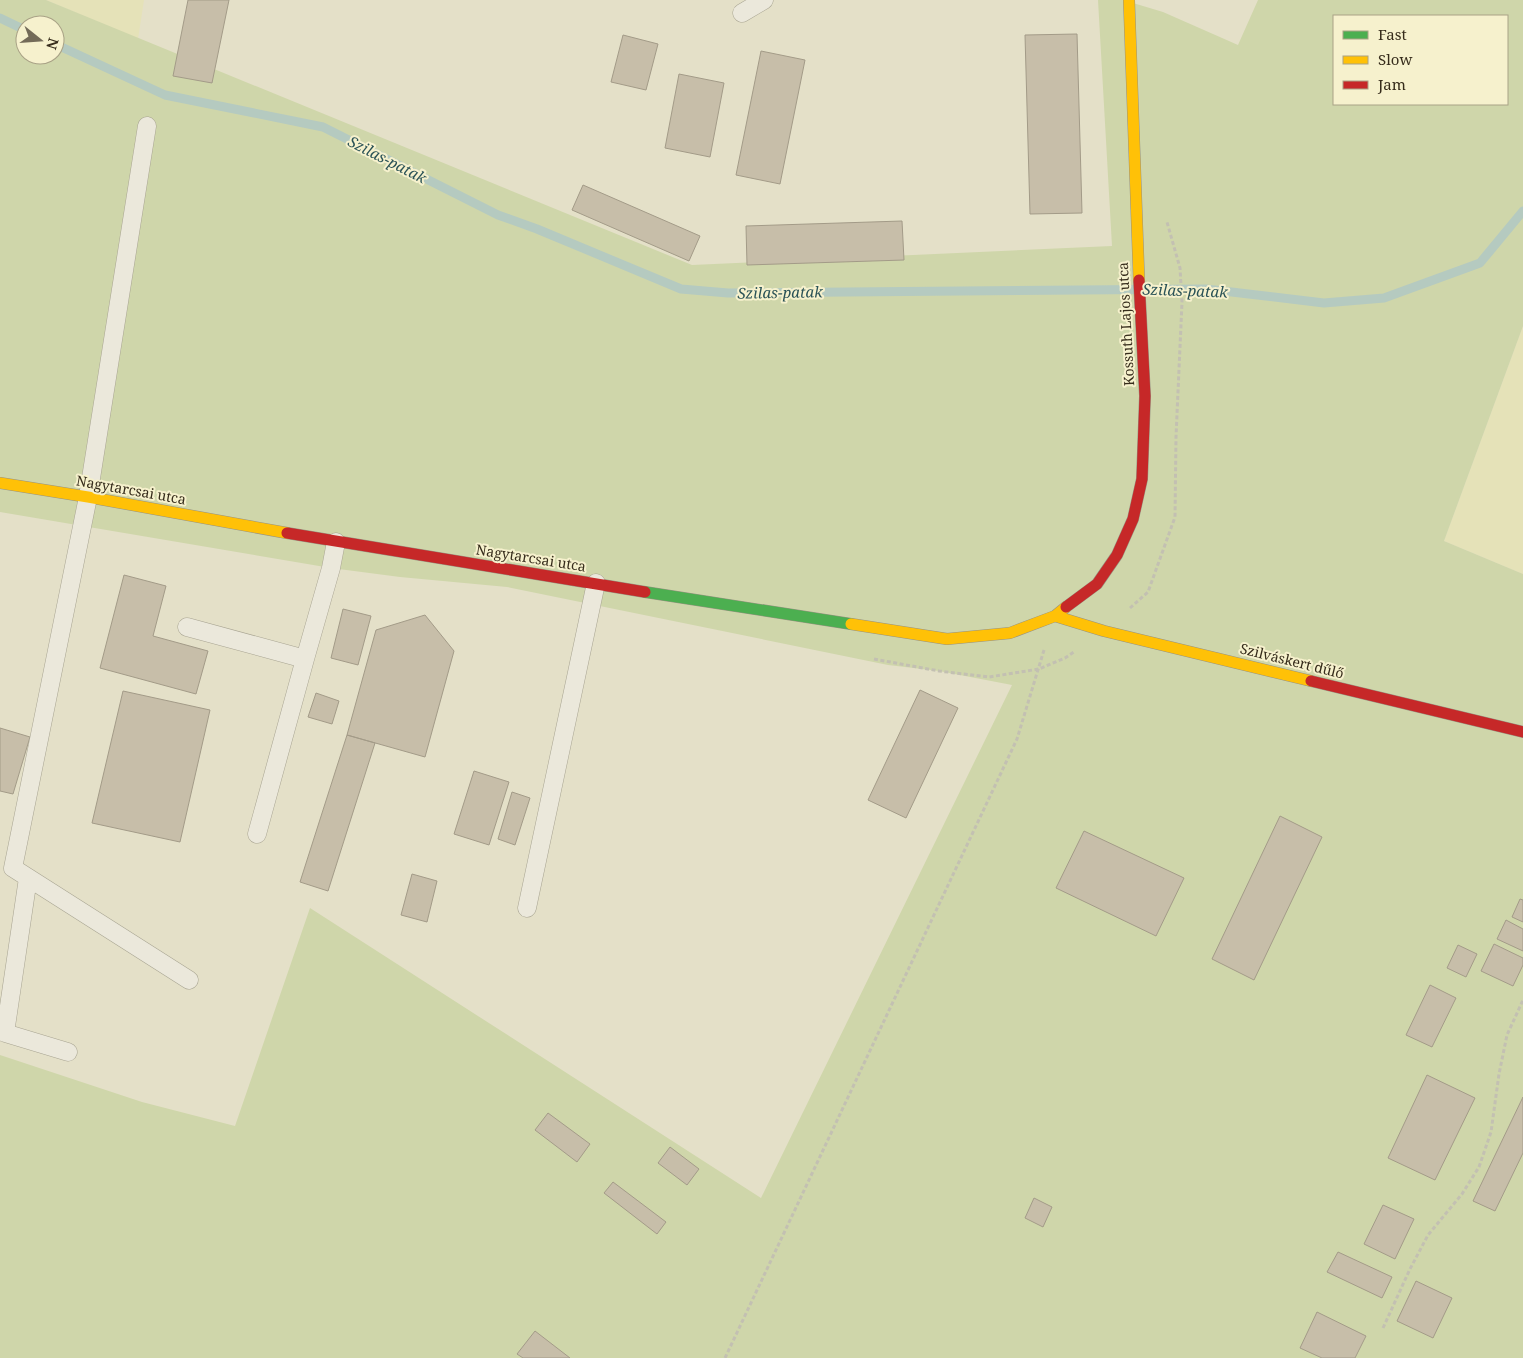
<svg xmlns="http://www.w3.org/2000/svg" width="1523" height="1358" font-family="'Noto Serif',serif">
<style>
.farmland{fill:#e5e2b8}
.green{fill:#cfd6aa;fill-rule:evenodd}
.lines{fill:none;stroke-linecap:round;stroke-linejoin:round}
.stream{stroke:#b5cac0;stroke-width:9}
.building{fill:#c7bea9;stroke:#a39b88}
.lane-casing{stroke:#a8a492;stroke-width:19}
.fast-casing{stroke:#989282;stroke-width:12}
.slow-casing{stroke:#989282;stroke-width:12}
.jam-casing{stroke:#989282;stroke-width:12}
.path{stroke:#c3c0b2;stroke-width:3;stroke-dasharray:4 2.5;stroke-linecap:butt}
.lane{stroke:#ebe8db;stroke-width:18}
.fast{stroke:#4caf50;stroke-width:11}
.slow{stroke:#ffc107;stroke-width:11}
.jam{stroke:#c62828;stroke-width:11}
.labels{text-anchor:middle;stroke-width:4;stroke-linejoin:round;paint-order:stroke}
.street-label{font-size:14px;fill:#362c1b;stroke:#f6f1cd}
.water-label{font-size:15px;font-style:italic;fill:#2a5256;stroke:#f6f1cd}
</style>
<rect width="100%" height="100%" fill="#e4e0c8"/>
<path class="farmland" d="M46 0H144L138 39Z
M1523 326V574L1444 541Z"/>
<path class="green" d="M0 0H46L692 265 1112 246 1098 0H1123L1163 12 1238 45 1258 0H1523V326L1444 541 1523 574V1358H0V1055L142 1102 235 1126 310 908 761 1198 1012 685 939 671 888 665 507 587 400 577 331 568 0 512ZM1334 16H1507V104H1334ZM25 25H55V55H25Z"/>
<g class="lines">
<path class="stream" d="M0 18 25 30
M55 44 165 95 323 127 498 215 537 229 681 289 728 293 1206 289 1324 303 1384 298 1480 263 1523 211"/>
</g>
<path class="building" d="M188 0H229L212 83 173 76Z
M1077 34 1082 213 1030 214 1025 35Z
M623 35 658 44 646 90 611 82Z
M761 51 805 60 780 184 736 175Z
M679 74 724 83 710 157 665 148Z
M583 185 700 236 689 261 572 210Z
M902 221 904 260 747 265 746 226Z
M124 575 166 586 153 636 208 651 196 694 100 668Z
M343 609 371 616 358 665 331 658Z
M425 615 454 651 425 757 347 735 376 630Z
M920 690 958 708 906 818 868 800Z
M123 691 210 710 180 842 92 823Z
M316 693 339 701 332 724 308 717Z
M0 728 30 737 13 794 0 791Z
M347 735 375 743 328 891 300 882Z
M474 771 509 782 489 845 454 834Z
M512 792 530 798 515 845 498 839Z
M1280 816 1322 837 1254 980 1212 959Z
M1084 831 1184 878 1156 936 1056 888Z
M412 874 437 881 427 922 401 915Z
M1520 899 1523 900V922L1512 917Z
M1506 920 1523 929V951L1497 939Z
M1494 944 1523 958V965L1513 986 1481 971Z
M1458 945 1477 954 1466 977 1447 968Z
M1430 985 1456 998 1432 1047 1406 1035Z
M1427 1075 1475 1098 1435 1180 1388 1158Z
M1523 1097V1153L1495 1211 1473 1201Z
M548 1113 590 1144 577 1162 535 1130Z
M670 1147 699 1169 687 1185 658 1163Z
M613 1182 666 1222 657 1234 604 1193Z
M1034 1198 1052 1207 1043 1227 1025 1218Z
M1383 1205 1414 1219 1395 1259 1364 1244Z
M1338 1252 1392 1277 1382 1298 1327 1272Z
M1416 1281 1452 1298 1433 1338 1397 1321Z
M1317 1312 1366 1336 1355 1358H1322L1300 1348Z
M535 1331 570 1358H523L517 1354Z"/>
<g class="lines">
<g class="lane-casing">
<path id="lane" d="M742 13 764 0
M147 126 88 497 13 868 189 980
M187 627 305 659
M257 834 305 659 331 568 336 542
M28 878 5 1033 68 1052
M527 908 596 583"/>
</g>
<g class="fast-casing">
<path id="fast" d="M645 592 851 624"/>
</g>
<g class="slow-casing">
<path id="slow" d="M1129 0 1139 280
M0 483 88 497 287 533
M1055 616 1104 631 1311 681
M851 624 947 639 1010 633 1055 616 1066 607"/>
</g>
<g class="jam-casing">
<path id="jam" d="M287 533 645 592
M1066 607 1097 584 1117 555 1133 519 1142 479 1145 396 1139 280
M1311 681 1523 732"/>
</g>
<path class="path" d="M1130 608 1148 592 1175 517 1176 437 1182 302 1180 268 1167 222
M874 659 939 671 989 677 1039 669 1065 658 1074 652
M1383 1328 1410 1269 1428 1235 1462 1194 1479 1167 1491 1132 1499 1074 1507 1035 1523 1000
M725 1358 1017 739 1044 650"/>
<use href="#lane" class="lane"/>
<use href="#fast" class="fast"/>
<use href="#slow" class="slow"/>
<use href="#jam" class="jam"/>
</g>
<g class="labels">
<g class="street-label">
<text transform="translate(1126 324) rotate(-93)" y="5">Kossuth Lajos utca</text>
<text transform="translate(131 490) rotate(10)" y="5">Nagytarcsai utca</text>
<text transform="translate(531 558) rotate(9)" y="5">Nagytarcsai utca</text>
<text transform="translate(1292 661) rotate(14)" y="5">Szilváskert dűlő</text>
</g>
<g class="water-label">
<text transform="translate(387 160) rotate(27)" y="5">Szilas-patak</text>
<text transform="translate(1185 291) rotate(2)" y="5">Szilas-patak</text>
<text transform="translate(780 293) rotate(-1)" y="5">Szilas-patak</text>
</g>
</g>
<rect x="1333" y="15" width="175" height="90" fill="#f6f1cd" stroke="#a9a286"/>
<rect x="1343" y="31" width="25" height="8" fill="#4caf50" stroke="#a9a286"/>
<text x="1378" y="40" font-size="15" fill="#362c1b">Fast</text>
<rect x="1343" y="56" width="25" height="8" fill="#ffc107" stroke="#a9a286"/>
<text x="1378" y="65" font-size="15" fill="#362c1b">Slow</text>
<rect x="1343" y="81" width="25" height="8" fill="#c62828" stroke="#a9a286"/>
<text x="1378" y="90" font-size="15" fill="#362c1b">Jam</text>
<g transform="translate(40 40) rotate(107)"><circle r="24" fill="#f6f1cd" stroke="#a9a286"/>
<path d="M0-4L9 19L0 12L-9 19Z" fill="#736b58"/>
<text y="-8" font-size="14" font-weight="bold" text-anchor="middle" fill="#362c1b">N</text>
</g>
</svg>
